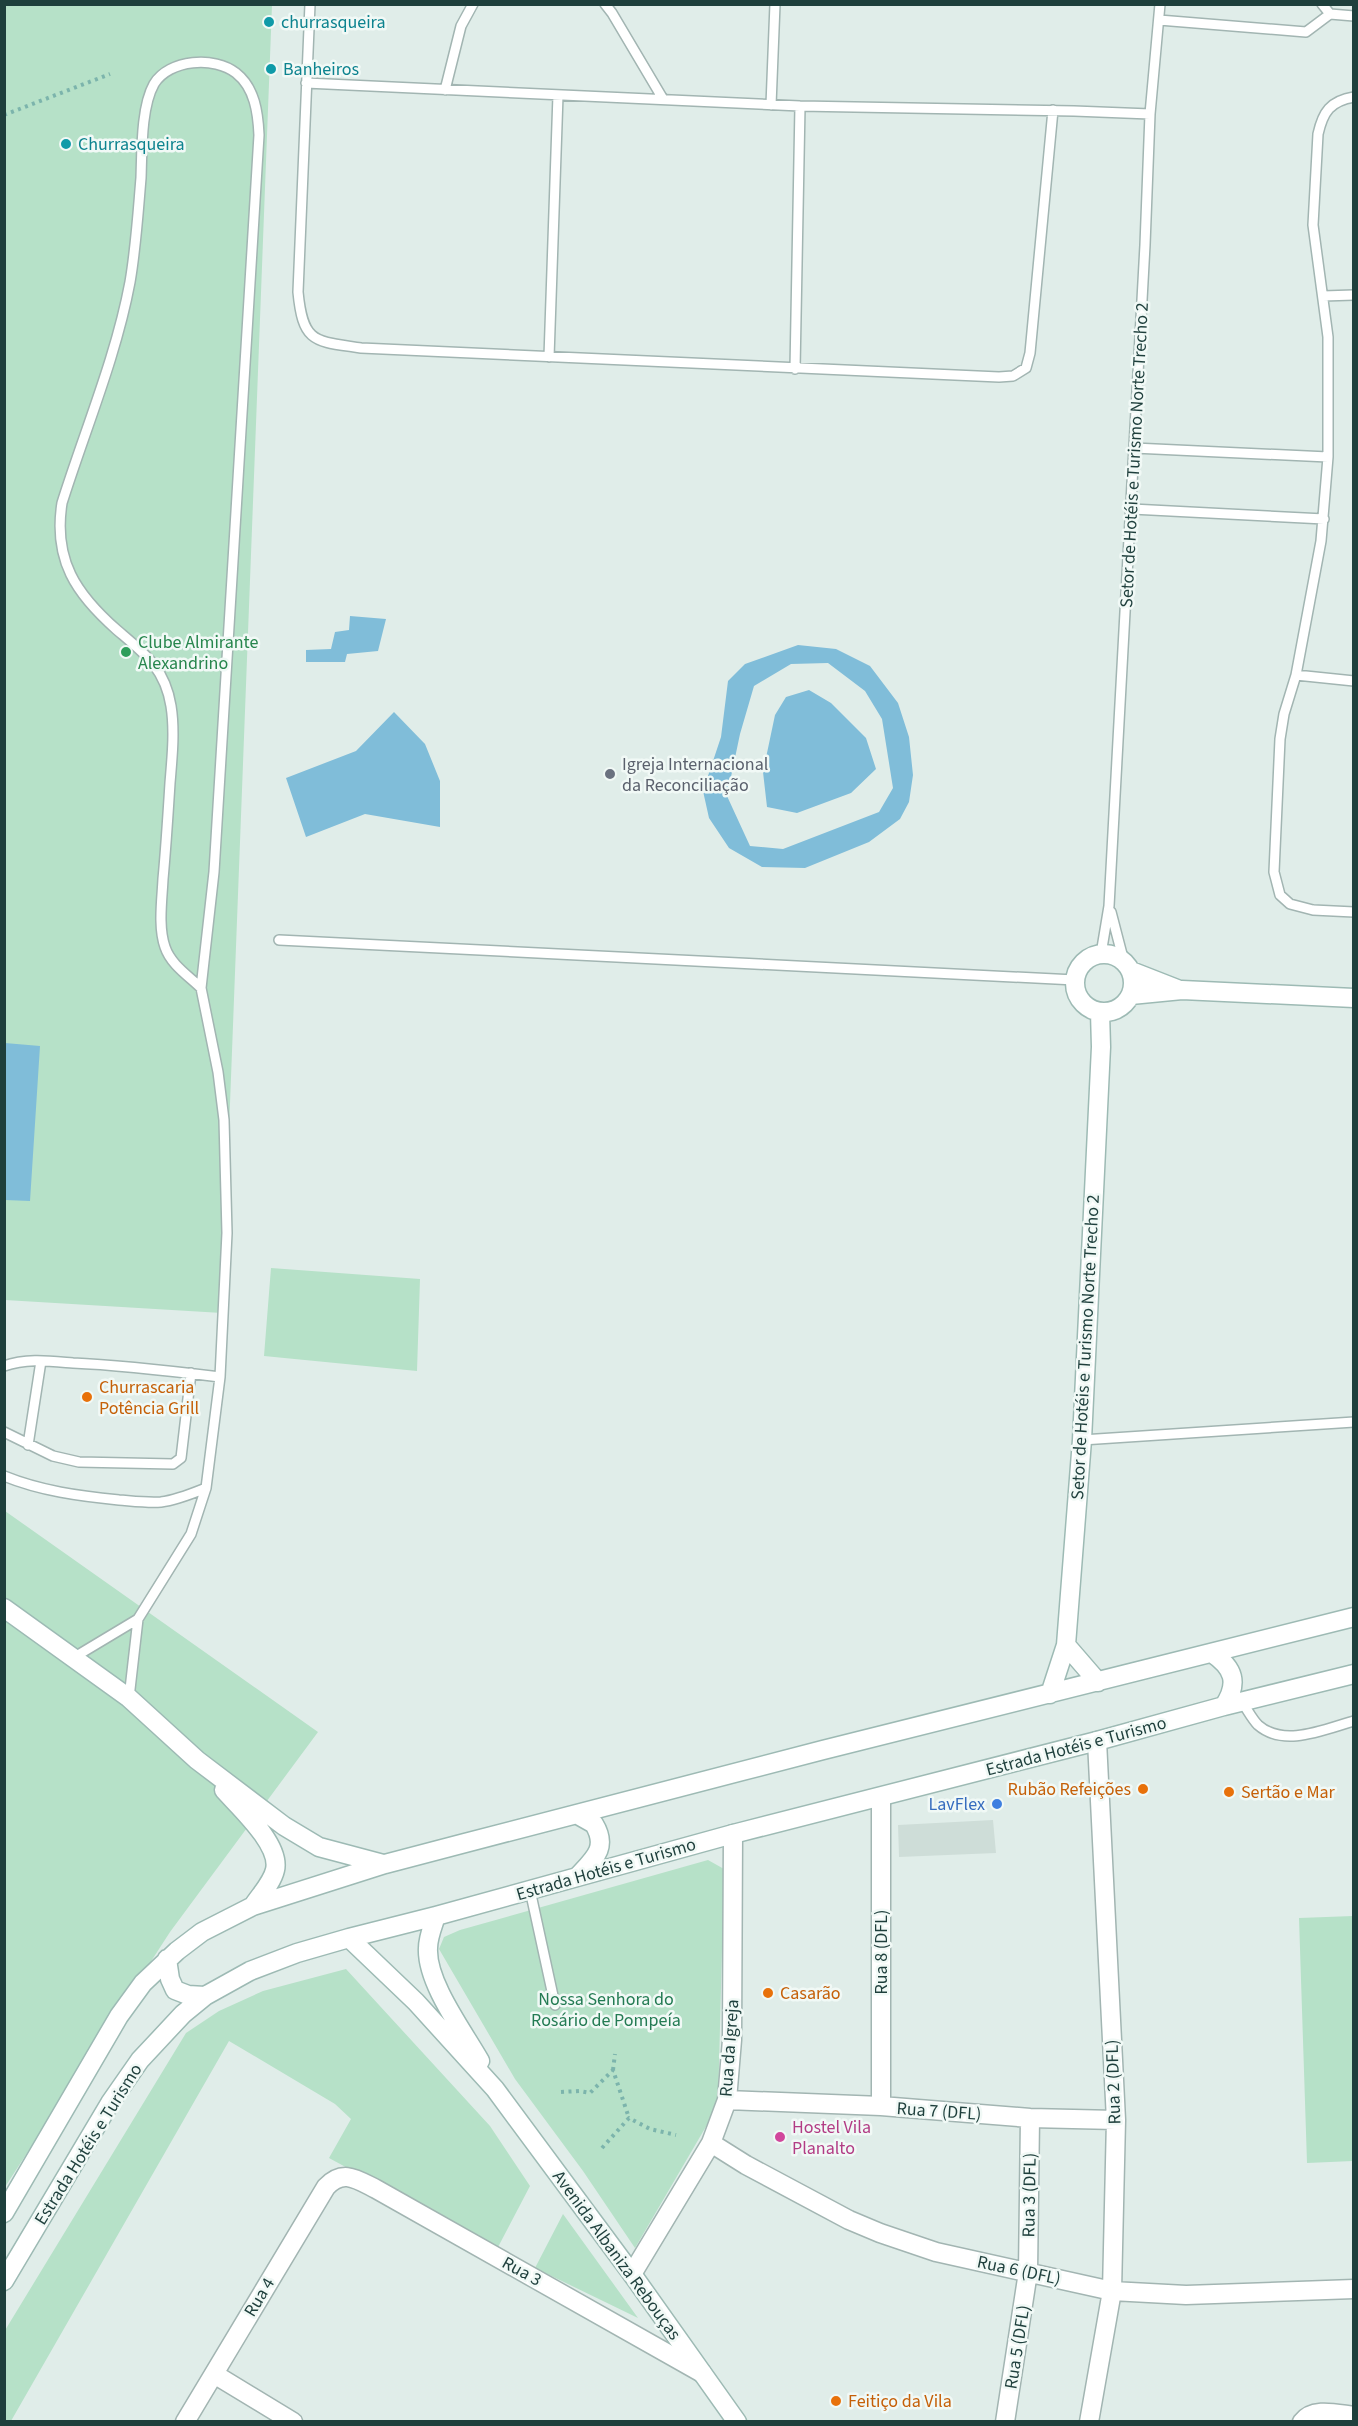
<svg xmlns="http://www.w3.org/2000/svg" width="1358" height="2426" font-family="'Source Sans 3',sans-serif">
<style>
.built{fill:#ceddd8}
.green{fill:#b6e1c8}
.water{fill:#80bdd9;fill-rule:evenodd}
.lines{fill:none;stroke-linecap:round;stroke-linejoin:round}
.lane-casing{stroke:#a2b5b2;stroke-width:12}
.street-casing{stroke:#a2b5b2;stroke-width:21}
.secondary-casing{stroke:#9dbab4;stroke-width:21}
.path{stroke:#7cb4ac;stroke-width:4;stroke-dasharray:3 4.5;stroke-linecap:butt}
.lane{stroke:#fff;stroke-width:9}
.street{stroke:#fff;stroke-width:18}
.secondary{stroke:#fff;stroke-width:18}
.culture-dot{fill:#0f9aa8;stroke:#f1f9f6;stroke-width:2}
.leisure-dot{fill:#2e9e5b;stroke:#f1f9f6;stroke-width:2}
.worship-dot{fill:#6b7280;stroke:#f1f9f6;stroke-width:2}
.food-dot{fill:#e8710a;stroke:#f1f9f6;stroke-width:2}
.shop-dot{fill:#3f7fe0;stroke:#f1f9f6;stroke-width:2}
.hotel-dot{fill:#d1479c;stroke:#f1f9f6;stroke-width:2}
.labels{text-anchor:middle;stroke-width:5;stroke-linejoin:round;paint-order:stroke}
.culture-label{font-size:18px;fill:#0d838f;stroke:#f1f9f6;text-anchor:start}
.street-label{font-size:18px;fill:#1e3f3c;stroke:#f1f9f6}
.leisure-label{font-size:18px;fill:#27864d;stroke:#f1f9f6;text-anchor:start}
.worship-label{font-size:18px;fill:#5b616d;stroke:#f1f9f6;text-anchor:start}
.food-label{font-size:18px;fill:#c56008;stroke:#f1f9f6;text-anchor:start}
.shop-label{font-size:18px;fill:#366cbe;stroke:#f1f9f6;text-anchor:end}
.park-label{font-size:18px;fill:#237b53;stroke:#f1f9f6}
.hotel-label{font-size:18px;fill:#b23c85;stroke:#f1f9f6;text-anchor:start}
</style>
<rect width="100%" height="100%" fill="#e0ede9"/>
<path class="built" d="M993 1820 996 1853 899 1857 898 1825Z"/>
<path class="green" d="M4 5H272L222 1313 5 1300Z
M271 1268 420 1279 417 1371 264 1356Z
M5 1511 318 1732 170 1932 5 2187Z
M708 1860 724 1869 718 2106 635 2248 583 2171 515 2079 439 1949 444 1937 460 1930Z
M1353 1916V2161L1307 2163 1299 1918Z
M346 1969 490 2126 530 2186 497 2249 329 2158 351 2119 335 2104 229 2041 11 2421H5L4 2332 186 2033 219 2011 263 1991Z
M563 2214 638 2318 535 2268Z"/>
<path class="water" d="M350 616 386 619 378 651 347 654 345 662H306V650L331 649 335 632 349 630Z
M798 645 836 649 870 666 898 703 909 737 913 775 909 802 900 819 869 842 805 868 762 867 729 848 709 818 703 791 721 737 728 681 745 664ZM828 663 865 691 882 719 893 788 879 812 783 849 750 846 727 796 740 734 754 686 791 664Z
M809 690 831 703 866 738 876 769 851 793 797 813 767 807 763 772 775 715 786 697Z
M394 712 425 744 440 781V827L365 814 306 837 286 778 356 751Z
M5 1043 40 1046 30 1201 5 1200Z"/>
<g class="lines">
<g class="lane-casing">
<path id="lane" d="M310 4 298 292C303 344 315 341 361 348L999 377 1013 376 1026 368 1030 353 1053 110
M605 4 612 13 663 99
M1322 4 1330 14
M1159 20 1306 32 1330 14 1354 16
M306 83 800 106 1074 111 1150 114
M445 90 461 26 473 4
M1354 97C1330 101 1323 112 1318 134L1313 225 1328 337V457L1321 541 1296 675 1284 714 1280 739 1274 872 1280 895 1290 904 1313 910 1354 912
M771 105 775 4
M1323 296 1354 295
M549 357 558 95
M795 369 800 106
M1134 448 1328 457
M1132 509 1324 519
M1296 675 1354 681
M1111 912 1124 962
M279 940 1075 980
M1101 954 1109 906 1145 245 1150 114 1160 4
M4 1366C27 1358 49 1361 73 1363 122 1365 171 1371 220 1377
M4 1432 53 1456 79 1462 173 1464 181 1458 191 1373
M1082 1440 1354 1422
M28 1445 41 1361
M4 1476C41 1491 79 1496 119 1500 132 1501 147 1503 161 1502 177 1500 191 1494 206 1488L220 1377 227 1233 224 1120 218 1072 201 988 214 872 259 135C258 113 255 88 236 73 215 56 169 59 154 84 141 107 142 151 141 178 138 213 136 247 130 282 116 357 85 430 62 503 53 560 76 594 117 630 144 653 165 668 171 706 175 731 172 758 170 783 168 815 166 847 163 879 162 900 158 927 165 947 171 965 189 976 201 988
M73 1658 138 1619
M129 1698 138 1619 191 1534 206 1488
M1242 1702C1247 1709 1252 1719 1258 1725 1284 1748 1325 1729 1354 1721
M530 1890 555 2005"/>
</g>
<g class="street-casing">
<path id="street" d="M881 1797V2106
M727 2100 881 2106 1030 2118 1116 2120
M711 2143 746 2165 849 2220 880 2233 936 2252 1112 2291 1186 2295 1354 2289
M632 2274 711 2143 727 2100 732 2040 733 1834
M214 2374 293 2422
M185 2422 326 2187C343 2169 356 2179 376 2189L702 2373
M1005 2422 1028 2272 1030 2118
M1089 2422 1112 2291 1116 2120 1097 1741
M1302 2422C1313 2407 1337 2414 1354 2416"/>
</g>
<g class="secondary-casing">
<path id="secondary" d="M1075 983a29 29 0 1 1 58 0a29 29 0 1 1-58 0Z
M1131 971 1177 989
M1131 995 1182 990 1354 998
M4 1608 129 1698 197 1760 284 1826 319 1847 383 1864
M1066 1645 1098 1682
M1212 1653C1234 1668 1239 1683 1224 1706
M1050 1694 1066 1645 1082 1440 1101 1047 1100 1012
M224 1790C240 1808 281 1845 275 1870 272 1883 260 1895 253 1906
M578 1815 594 1824C608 1847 595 1858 579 1875
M436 1916C433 1926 428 1937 428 1948 426 1982 463 2031 480 2061
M349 1938 416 2002 495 2089 632 2274 737 2422
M167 1959 170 1979 175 1990 188 1995 205 1996
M4 2213 119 2016 143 1983 177 1951 202 1932 253 1906 385 1864 465 1843 823 1750 1354 1617
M4 2281 110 2103 140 2060 183 2014 205 1996 250 1971 297 1953 349 1938 436 1916 733 1834 1097 1741 1224 1706 1354 1674"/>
</g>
<path class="path" d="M4 115 110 74
M613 2070 615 2054
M561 2092 579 2091 590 2093 613 2070 629 2118
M602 2148 629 2118 650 2129 676 2135"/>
<use href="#lane" class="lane"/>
<use href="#street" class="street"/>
<use href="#secondary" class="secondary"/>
</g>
<g class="culture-dot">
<circle cx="269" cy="22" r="6"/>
<circle cx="271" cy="69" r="6"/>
<circle cx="66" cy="144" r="6"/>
</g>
<circle class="leisure-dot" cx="126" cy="652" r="6"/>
<circle class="worship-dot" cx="610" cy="774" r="6"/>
<g class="food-dot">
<circle cx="87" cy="1397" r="6"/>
<circle cx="1143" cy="1789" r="6"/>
<circle cx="1229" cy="1792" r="6"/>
<circle cx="768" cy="1993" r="6"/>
<circle cx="836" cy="2401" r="6"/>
</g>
<circle class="shop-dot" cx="997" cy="1804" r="6"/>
<circle class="hotel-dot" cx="780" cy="2137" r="6"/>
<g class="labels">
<g class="culture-label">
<text x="281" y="28">churrasqueira</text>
<text x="283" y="75">Banheiros</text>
<text x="78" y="150">Churrasqueira</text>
</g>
<g class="street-label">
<text transform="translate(1134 455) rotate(-87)" y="6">Setor de Hotéis e Turismo Norte Trecho 2</text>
<text transform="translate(1085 1347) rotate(-87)" y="6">Setor de Hotéis e Turismo Norte Trecho 2</text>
<text transform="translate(1076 1746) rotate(-15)" y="6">Estrada Hotéis e Turismo</text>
<text transform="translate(606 1869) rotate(-16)" y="6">Estrada Hotéis e Turismo</text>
<text transform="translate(881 1952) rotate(-90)" y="6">Rua 8 (DFL)</text>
<text transform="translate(729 2048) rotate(-86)" y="6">Rua da Igreja</text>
<text transform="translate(1113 2082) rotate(-92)" y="6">Rua 2 (DFL)</text>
<text transform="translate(939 2111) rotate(4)" y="6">Rua 7 (DFL)</text>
<text transform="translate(88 2144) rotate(-58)" y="6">Estrada Hotéis e Turismo</text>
<text transform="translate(1029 2195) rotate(-89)" y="6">Rua 3 (DFL)</text>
<text transform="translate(617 2255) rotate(54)" y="6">Avenida Albaniza Rebouças</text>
<text transform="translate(1019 2270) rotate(12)" y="6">Rua 6 (DFL)</text>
<text transform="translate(522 2271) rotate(29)" y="6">Rua 3</text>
<text transform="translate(259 2297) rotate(-59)" y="6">Rua 4</text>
<text transform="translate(1017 2347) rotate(-81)" y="6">Rua 5 (DFL)</text>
</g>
<g class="leisure-label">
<text x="138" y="648">Clube Almirante<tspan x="138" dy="21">Alexandrino</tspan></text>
</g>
<g class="worship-label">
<text x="622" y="770">Igreja Internacional<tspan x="622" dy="21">da Reconciliação</tspan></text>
</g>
<g class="food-label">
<text x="99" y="1393">Churrascaria<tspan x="99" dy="21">Potência Grill</tspan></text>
<text x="1131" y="1795" text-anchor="end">Rubão Refeições</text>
<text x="1241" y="1798">Sertão e Mar</text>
<text x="780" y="1999">Casarão</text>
<text x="848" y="2407">Feitiço da Vila</text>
</g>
<g class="shop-label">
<text x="985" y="1810">LavFlex</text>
</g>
<g class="park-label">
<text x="606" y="2005">Nossa Senhora do<tspan x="606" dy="21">Rosário de Pompeía</tspan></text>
</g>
<g class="hotel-label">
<text x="792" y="2133">Hostel Vila<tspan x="792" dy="21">Planalto</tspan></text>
</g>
</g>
<rect width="1358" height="2426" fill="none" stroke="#1e3f3c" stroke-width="12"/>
</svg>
